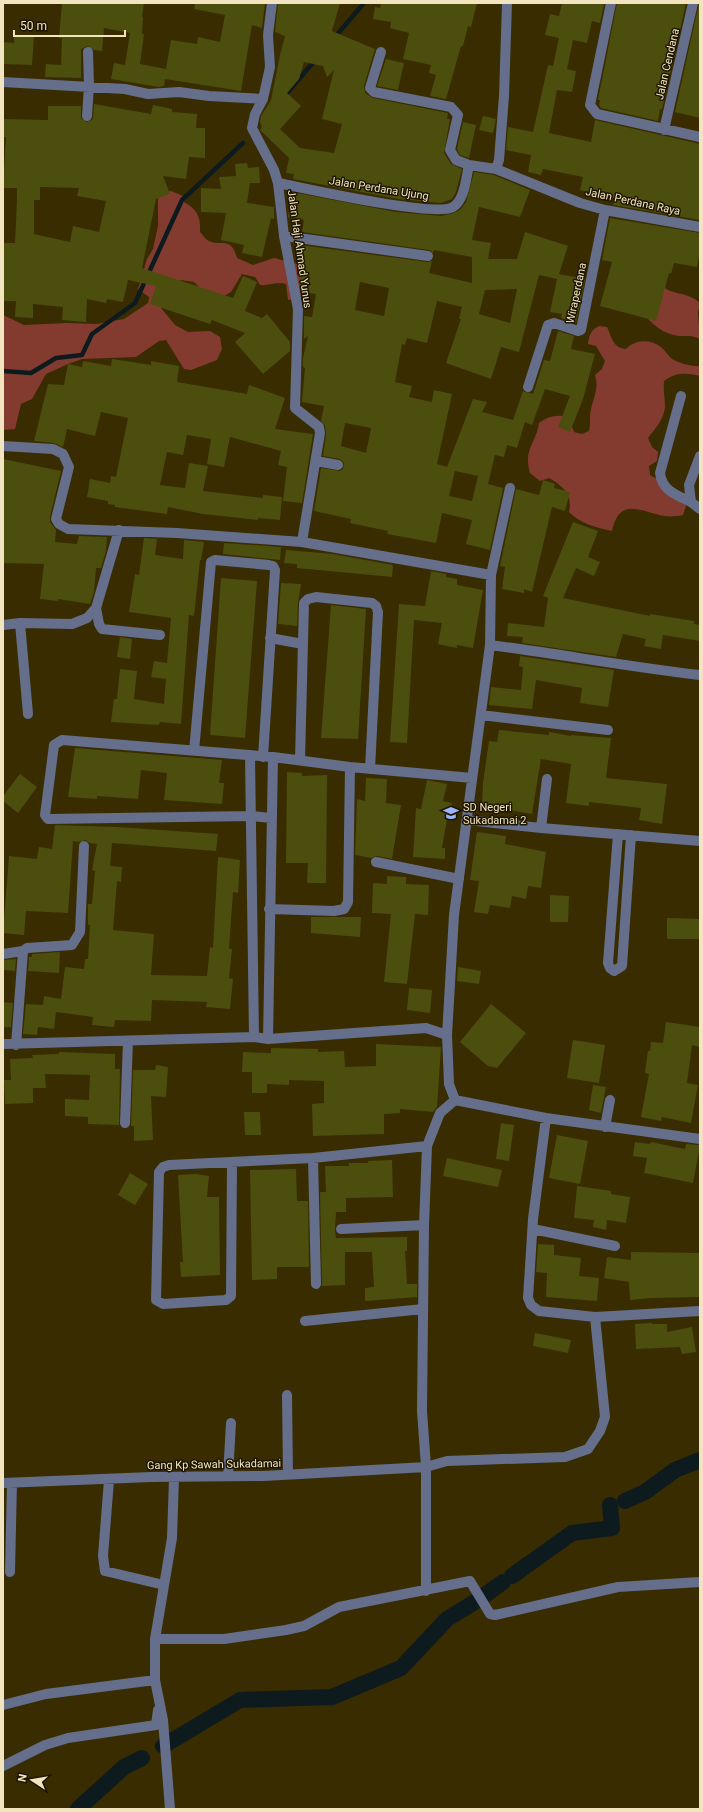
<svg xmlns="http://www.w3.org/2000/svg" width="703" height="1812" font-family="Roboto,sans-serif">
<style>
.forest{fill:#843b2f}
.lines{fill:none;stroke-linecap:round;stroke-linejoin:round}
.stream{stroke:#0d1b1e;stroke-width:4.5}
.canal{stroke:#0d1b1e;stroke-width:16}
.building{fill:#4c4e0d;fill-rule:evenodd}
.minor{stroke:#656e8b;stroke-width:10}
.labels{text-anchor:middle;stroke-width:3;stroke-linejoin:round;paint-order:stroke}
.street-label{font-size:11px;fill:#f1e4be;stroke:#1d1500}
.poi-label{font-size:11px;fill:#f1e4be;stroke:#1d1500;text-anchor:start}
</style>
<rect width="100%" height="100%" fill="#392c01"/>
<path class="forest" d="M171 191 183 196 184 202C197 209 201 217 200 232 203 235 206 240 209 241 220 247 231 235 237 258L253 265 274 258 297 264V275L313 277 311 289 298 298 288 300 286 284C278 281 269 286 260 285L255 277 242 274 231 292 222 297 208 296 194 282 181 280 161 296V308L175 325 188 332 210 331 220 337 222 349 217 360 191 370 184 369 166 340 159 341 136 357 82 359 68 364 46 374 32 399 21 404 15 429 3 430V315L24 325 67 323 97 324 124 319 148 303 149 297 138 289 147 259 153 249 158 226V199L160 193Z
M662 280 666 289C678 295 689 293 700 303L698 313 700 339C693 335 686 336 679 336 664 334 656 327 646 317Z
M599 326 607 327C612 338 613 348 626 349 635 339 651 339 661 347 665 350 668 356 672 359 679 363 692 367 700 366V376C685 373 677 372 664 381 663 390 665 398 665 407 664 419 655 429 648 438L652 447 658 452 657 461 649 466 650 475 679 491 686 506 683 515C677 516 671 517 665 516 642 513 620 495 612 531 597 528 579 523 569 512 573 495 563 486 549 478L540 481 530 473C529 469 528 465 528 461 527 448 538 436 539 423 548 416 557 414 568 417L574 432 582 434 589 431C591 423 589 417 591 409 594 396 599 389 595 375L602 369 605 361 596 346 588 344C589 335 591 330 599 326Z"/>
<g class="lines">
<path class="stream" d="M335 37 364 3
M283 98 316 59
M3 371 31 373 56 358 82 355 92 334 135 303 182 200 243 143"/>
<path class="canal" d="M625 1501 645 1492 675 1470 700 1460
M512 1576 572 1533 612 1528 610 1505
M163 1746 240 1700 332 1697 401 1668 447 1619 478 1600 503 1582
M78 1809 124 1767 142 1758"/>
</g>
<path class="building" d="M62 3H144L142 17H143L142 34H144L140 64 166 69 171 40 197 44 198 37 220 42 225 15 194 9 195 3H265L262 28 252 25 241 91 165 79 164 86 159 87 111 79 114 63 125 65 130 33 104 28 102 51 94 50 88 46 81 49V78L45 77 46 64 61 65 62 38H59Z
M278 3H340L332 31 375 49 364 86 365 93 373 98 448 113 447 119H450L444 153 451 164 462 169 456 192 452 199 441 203 398 199 293 179 294 174 286 173 289 158 260 130 262 127 260 122 261 116 271 100 280 55 285 36 275 32ZM304 62 323 66 327 77 334 70 322 119 342 124 334 153 300 148 280 129 301 106 287 93 299 79Z
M381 3H477L471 27 468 26 463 46H461L446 99 430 96 436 75 429 73 431 65 403 59 409 33 390 28 391 22 373 19 375 7 380 8Z
M562 3 604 4 600 23 592 21 587 43 573 40 567 69 576 71 572 92 557 90 549 133 591 142 595 120 700 144V220L613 205 614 198 580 190 583 177 543 169 541 175 528 172 531 155 506 150 508 127 533 132 548 65 553 66 559 38 545 35 550 14 559 16Z
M617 3H686L662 109H660L658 121 601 108 599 105 600 100H598Z
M699 3H700V118L675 112Z
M14 35 34 36 32 65 3 64V42L14 43Z
M386 59 404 63 398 90 377 86Z
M94 104 151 114 153 105 172 109V112L197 114 196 128H205V158L189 157 186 179 163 176 170 194 156 199 142 268 233 298 243 276 257 282 245 311 262 318 267 314 290 342V351L263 374 235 342 245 333 212 320 210 324 150 304 156 286 128 280 123 302 107 299 106 303 87 299 86 322 62 320 63 307 33 304V318L15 317 16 301H3V243H15L17 200V188H3L6 137H3V119L48 120V106H81V118L87 122 93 119ZM40 187 79 188 77 196 106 201 99 232 73 226 70 242 34 234V200H40Z
M483 116 496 119 493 133 479 130Z
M463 122 476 125 469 158 460 155 457 149Z
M247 163 248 168 259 167 260 183H250L247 203 274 207V219L271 218 262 257 242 253 244 245 221 240 226 213 201 212V188L221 189 219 177 236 176 235 164Z
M474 172 494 175 530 190 520 217 479 207 472 240 491 243 488 259H517L525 232 568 246 559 274 585 279 576 323 561 318 562 314 550 312 557 279 539 275 519 352 501 347 491 379 446 363 461 319H459L462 307 437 301 427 343 407 338 405 345 402 344 395 382 412 386 409 397 432 402 434 390 452 394 437 464 447 467 473 399 487 402 482 412 513 420 523 391 533 394 544 360 550 361 558 331 574 336 571 349 595 354 583 399 570 432 558 427 570 396 545 389 532 425 525 422 517 448 507 445 504 457 495 455 488 484 503 488 490 550 466 544 472 520 442 513 436 543 387 534 388 531 350 523 351 519 314 511 321 468 340 471 343 469 344 463 340 459 323 456 326 434 325 425 321 421 324 406 302 402 305 368 303 367V358L308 336 304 339V316L312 317 316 294 301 292 299 279 302 259H297L300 245 427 262 432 261 429 273 472 283V257L434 250 433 253 429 250 302 232 304 220 288 217 292 192 396 212 441 216 454 213 461 209 466 202ZM360 282 389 288 384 316 355 310ZM517 289 510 323 479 314 485 290ZM345 423 371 428 366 453 341 446ZM455 471 478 476 472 501 449 496Z
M610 218 700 233V252L697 267 674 263 671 274 669 273 656 321 600 306 612 262 602 260Z
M112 359 151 365V361L179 366 177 382 247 394 249 385 285 398 275 429 313 434 302 503 283 501 287 467 278 465 281 451 230 437 224 467 207 464 211 439 187 435 183 455 167 452 160 485 185 488 189 463 208 466 203 491 263 498V495L282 497 280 520 258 518V520L203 514 168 507 167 514 115 507V505L108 504V501L87 497 90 479 110 483 111 476 116 477 128 418 101 412 95 436 67 429 63 447 54 443 34 441 48 384 64 385 68 364 82 367 83 361 111 366Z
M3 459 61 471 50 517V522L56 530 55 542 77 544 79 536 107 537 106 551 101 568H96L94 592 90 604 58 599V601L40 599 44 564 3 563Z
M543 480 555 484 554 488 570 492 565 511 552 507 532 592 524 589V593L502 589 505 567 500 566 516 489 539 495Z
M573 522 598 531 588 557 600 562 594 576 576 568 563 598 650 616V614L694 621V624L700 625V641L663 635 661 649 644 646 646 639 623 634 616 657 522 643 523 637 507 636 508 623 544 627 548 598 543 596Z
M144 538 157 539 155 555 183 559 184 540 204 542 201 560H200L194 616 189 615 181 724 160 722 159 725 111 722 114 699H117L120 669 137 671 134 699 164 704 166 679 151 677 154 661 167 663 171 618 129 612 135 574 139 575Z
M224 543 281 547 280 560 223 554Z
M286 550 333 554 393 565 392 577 297 568V564L284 563Z
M431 571 446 574V577L457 579V585L483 590 473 648 457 645V648L438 644 442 623 414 620 407 743 390 742 399 604 425 606Z
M221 578 257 581 245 738 210 735Z
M281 583 301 584 298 603 297 626 278 624Z
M331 605 366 609 358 739 321 738Z
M120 637 132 639 130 659 117 657Z
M520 656 614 670 608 707 580 703 582 688 536 680 532 709 489 705 491 687 521 690 523 667 519 666Z
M499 730 549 735V732L571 736V735L611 738 606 778 667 784 662 824 639 820 641 808 589 802V806L566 803 571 764 541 759 532 814 509 810 510 808 482 806 483 783 489 741 497 742Z
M75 748 222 760 219 783H224L222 804 164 800 167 773 141 770 138 799 111 797 97 796V799L68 797Z
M287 772 302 773V776L327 775 326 883H307L308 863H286Z
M20 774 37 787 18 813 3 801V796Z
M366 778 387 779 386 803 401 805 392 859 377 856 371 858 355 855 357 799 365 801Z
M427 780 447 784 443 801 452 803 450 814 448 813 442 848H445V859L413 857 416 808 421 809Z
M55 825 117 827 218 834 216 851 112 843 110 866 122 867 121 882 117 881 113 930 154 934 151 975 207 976 210 947 213 948 218 857 240 860 238 893 233 892 229 949H232L229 978 233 979 230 1009 206 1007 207 1002 152 1000 151 1021 115 1020 114 1027 92 1025 93 1017 56 1012 54 1029 38 1027 37 1035 23 1034 26 1004 43 1005 44 996 61 999 65 967 84 969 85 959H88L90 925H88V904H92L95 871 92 870 97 844 90 843 85 840 79 842 73 841 68 913 26 911 24 935 3 933 9 856 37 859 39 847 52 849Z
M477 832 506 836 505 844 546 852 541 888 528 886 526 899 512 896 510 908 490 905 488 914 474 912 479 881 470 880Z
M387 876 406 877V884L429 885 428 915 415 914 407 984 384 982 391 914 372 913 373 883 387 884Z
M550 895 569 896 568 922H550Z
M311 917H361L360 937 311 933Z
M667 918 700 919V939H667Z
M60 952 59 973 28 971 29 957H32V954Z
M16 959 15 971 3 970V960Z
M458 967 481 971 479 984 457 981Z
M409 988 432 990 430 1013 407 1010Z
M3 1002 13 1003 11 1027H3Z
M491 1004 526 1033 497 1068 488 1066 460 1042Z
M666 1022 700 1027V1047L692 1045 687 1083 698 1085 691 1123 662 1117 661 1121 641 1117 649 1074 645 1073 648 1051H650L651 1042 663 1043Z
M573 1040 605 1045 599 1083 567 1078Z
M376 1044 441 1047 437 1107 433 1112 400 1109V1113L384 1114V1134L313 1136 312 1104 324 1103V1081L289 1080V1085L267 1084V1093H252V1072H242L243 1052 271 1053V1048L318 1049V1052L344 1051 345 1067 376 1066Z
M59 1052 115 1054V1069H120L119 1125 88 1124V1117L65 1116V1099L89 1100 90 1075 45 1074 46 1088H33V1103L5 1104 4 1080H11L10 1059 33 1058 32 1055 59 1054Z
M156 1065 168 1067 166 1097 151 1096 153 1140 134 1141V1126H131L133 1070H155Z
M593 1085 606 1087 601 1113 589 1110Z
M244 1112H260L261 1135H245Z
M501 1123 514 1125 509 1161 496 1159Z
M557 1135 588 1141 580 1184 549 1178Z
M635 1142 650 1144 651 1142 685 1149 686 1144 700 1145 693 1183 644 1173 647 1158 633 1156Z
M447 1158 502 1170 498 1187 443 1176Z
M392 1160 393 1197 346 1198V1212H336L335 1230 336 1238 407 1237V1251H405L407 1284H417V1297L365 1301V1288L374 1287 372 1252H345V1285L322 1286 320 1192H326L325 1166H349V1163H368V1161Z
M296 1169 297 1201H308L309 1267H277V1279L252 1280 250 1170Z
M130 1173 148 1184 135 1205 118 1195Z
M196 1174 209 1176 207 1197H219L220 1275 181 1277 180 1262H183L178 1175Z
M577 1186 611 1191V1194L630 1197 626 1223 607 1220 606 1230 593 1227 594 1220 574 1218Z
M538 1244 554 1245V1255L581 1258 579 1276 599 1278 597 1301 546 1297 547 1273 536 1272Z
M631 1252 700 1253V1297L651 1298 630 1300 629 1282 604 1278 607 1257 631 1260Z
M652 1323V1324H667V1332L692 1327 696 1352 682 1354 680 1347 636 1349 635 1324Z
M535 1333 571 1340 568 1353 533 1346Z"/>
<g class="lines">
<path class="minor" d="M272 3 268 35 270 67 263 99 255 114 252 128 274 170 278 183 284 236 298 309 295 408 319 427 320 433 302 542
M507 3 504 96 499 160 496 169 580 203 605 210 700 227
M611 3 590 105 597 114 700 137
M381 52 370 88 374 92 451 107 458 115 450 150 456 160 469 165 496 169
M3 82 125 89 148 94 179 92 209 96 263 99
M87 116 89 86 88 52
M664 130 693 3
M278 183C305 188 436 218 453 207 465 200 466 177 469 165
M284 236 428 256
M528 387 548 325 554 323 578 331 581 330 605 210
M681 396 660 473C662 491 677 495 691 502
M3 446 53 449 63 454 69 467 56 519 59 524 68 529 177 533 302 542 491 575 490 645 454 915 447 1035
M700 456 689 485 691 502 700 509
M316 461 338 465
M491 575 510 488
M96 608 99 624 102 629 160 635
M20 623 28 714
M3 625 20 623 72 624 87 618 96 608 119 530
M270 638 303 644
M490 645C560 654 630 667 700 675
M481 715 608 730
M194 751 211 562 215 560 269 565 273 566 275 570 263 757
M250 757 254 1037
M300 760 304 603 308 599 316 597 372 603 376 606 378 612 370 769
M271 818 251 816 48 819 45 815 54 745 62 740 273 757 350 767 472 778
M467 820 541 828 700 841
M541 828 547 779
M618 834 608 963 610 968 614 971 622 966 631 835
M376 862 459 879
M269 909 334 911 344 909 348 902 350 767
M3 954 23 951
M268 1039 273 757
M3 1044 254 1037 268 1039 426 1028 447 1035 449 1084 455 1100 546 1118 700 1139
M16 1045 23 951 27 948 72 945 80 932 84 846
M125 1123 128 1041
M605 1127 610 1100
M313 1158 316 1284
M232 1162 231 1296 226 1300 163 1304 156 1300 159 1172 163 1167 169 1165 313 1158 427 1146
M341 1229 424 1225
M533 1229 615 1246
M595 1317 700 1311
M305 1321 423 1309
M287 1395 288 1475
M228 1476 231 1423
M109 1480 103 1556 105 1571 164 1585
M3 1483 151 1477 264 1476 426 1467 447 1461 565 1457 588 1449 600 1431 605 1417 595 1317 539 1311 531 1305 528 1298 533 1219 546 1118
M10 1572 12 1483
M426 1591V1467L422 1411 424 1225 427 1146 440 1113 455 1100
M155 1639H224L286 1630 304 1626 339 1607 470 1581 490 1614 495 1615 618 1587 700 1582
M3 1705 46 1694 155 1680
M3 1766 45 1745 68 1738 156 1725 158 1710
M170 1809 163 1720 155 1680V1639L172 1538 174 1478"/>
</g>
<defs>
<g id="school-bare" transform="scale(1.2)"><path d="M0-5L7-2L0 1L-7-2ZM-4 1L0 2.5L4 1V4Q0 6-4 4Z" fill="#9eb4fd" stroke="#1d1500" stroke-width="2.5" paint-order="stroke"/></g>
</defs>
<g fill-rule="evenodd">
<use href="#school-bare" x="451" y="813"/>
</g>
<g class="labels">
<g class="street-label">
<text transform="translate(667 64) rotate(-77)" y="4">Jalan Cendana</text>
<text transform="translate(379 188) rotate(9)" y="4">Jalan Perdana Ujung</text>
<text transform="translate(633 201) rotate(12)" y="4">Jalan Perdana Raya</text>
<text transform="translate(300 249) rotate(82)" y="4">Jalan Haji Ahmad Yunus</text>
<text transform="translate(576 293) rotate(-78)" y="4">Wiraperdana</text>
<text transform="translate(214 1464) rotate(-1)" y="4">Gang Kp Sawah Sukadamai</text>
</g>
<g class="poi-label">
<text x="463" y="811">SD Negeri<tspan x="463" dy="13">Sukadamai 2</tspan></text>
</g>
</g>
<rect width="703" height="1812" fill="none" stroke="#f1e4be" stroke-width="8"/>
<g transform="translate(32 1780) rotate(282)" stroke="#1d1500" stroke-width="3" paint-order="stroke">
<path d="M0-3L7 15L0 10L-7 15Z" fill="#f1e4be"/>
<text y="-6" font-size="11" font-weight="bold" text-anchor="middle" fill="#f1e4be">N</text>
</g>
<path d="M14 30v6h111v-6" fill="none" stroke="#f1e4be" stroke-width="2"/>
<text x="20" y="30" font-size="12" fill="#f1e4be" stroke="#1d1500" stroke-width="3" paint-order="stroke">50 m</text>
</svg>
